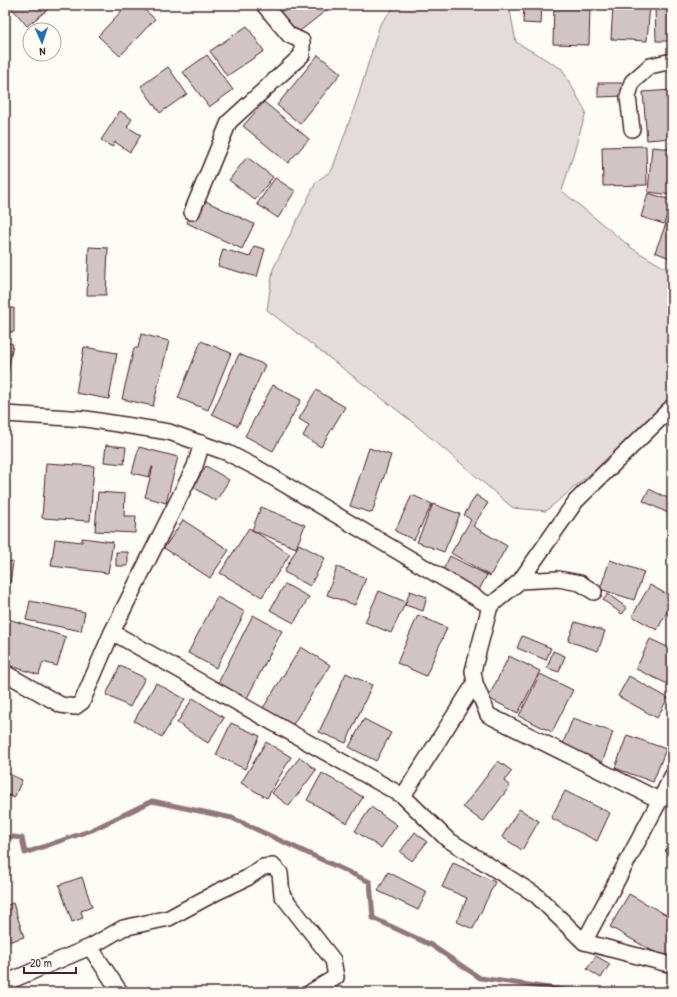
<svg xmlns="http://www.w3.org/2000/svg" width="677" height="997" font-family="'Patrick Hand',sans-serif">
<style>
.green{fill:#e3dcda;stroke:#967e82}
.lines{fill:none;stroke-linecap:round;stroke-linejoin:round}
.stream{stroke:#91777b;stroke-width:5}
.building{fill:#d0c5c4;stroke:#4a1f2b}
.street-casing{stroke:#4a1f2b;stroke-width:18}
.street{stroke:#fdfcf7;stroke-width:15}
</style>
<rect width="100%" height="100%" fill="#fdfcf7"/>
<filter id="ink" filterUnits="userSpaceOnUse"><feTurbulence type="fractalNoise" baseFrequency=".025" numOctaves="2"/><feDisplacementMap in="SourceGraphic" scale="8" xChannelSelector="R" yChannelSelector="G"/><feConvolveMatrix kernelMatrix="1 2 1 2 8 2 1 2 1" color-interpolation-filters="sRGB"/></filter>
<g filter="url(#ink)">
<path class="green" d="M396 5H509L516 42 562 69 586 112 562 191 633 249 672 272V396L634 437 546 511 513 508 410 420 267 310 273 269 316 182 332 170 359 94 380 24Z"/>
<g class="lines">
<path class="stream" d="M5 836 22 838 25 853 92 830 152 801 232 818 370 882 373 918 431 945 480 978 577 992"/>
</g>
<path class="building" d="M13 5H52V6L27 26 11 7Z
M127 5H139L155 19 120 56 98 36Z
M288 5H333L296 34 279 13Z
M524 5H542L541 24 523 23Z
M554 5H590L589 45 553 44Z
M613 5H650L647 41 611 39Z
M655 5H672V41H656Z
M247 26 264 51 227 76 210 51Z
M207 55 233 90 209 107 183 72Z
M318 55 341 73 300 124 277 105Z
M168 67 187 94 160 113 141 86Z
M598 83H624L625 96 598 97Z
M672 90V138L647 140 643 92Z
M264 102 309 139 288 163 243 126Z
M120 111 132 119 127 127 141 135 130 152 115 142 112 147 101 140Z
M646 146 647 185 603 186 602 147Z
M652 147 672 149V195L648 192Z
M247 157 273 177 255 200 229 180Z
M275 178 295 191 278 218 257 204Z
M648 193 671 200 664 224 641 217Z
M199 198 254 224 242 249 187 223Z
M672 208V259L655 252Z
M254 246 265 249 257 277 218 266 223 249 250 257Z
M89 247 108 248 106 295H87Z
M5 308H14V332H5Z
M141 334 169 341 153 406 122 399 134 348H138Z
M201 341 231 353 208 410 178 398Z
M5 342 13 344 5 388Z
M84 347 117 353 109 399 76 393Z
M239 354 265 365 238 426 212 414Z
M273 385 301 400 273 451 245 436Z
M316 390 345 407 321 447 303 436 309 425 299 419Z
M106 445 126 447 124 464 104 462Z
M139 447 178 457 166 503 145 497 153 467H152L149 477 132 473Z
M369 448 391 455 372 513 350 506Z
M46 463 94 466 90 521 42 518Z
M206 466 229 480 216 501 193 487Z
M649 489 672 500V515L643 501Z
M98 492 125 494 124 516H136L135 533 95 531Z
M412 495 432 504 414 540 395 531Z
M476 495 488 503 473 526 507 546 490 576 451 553 471 520 464 515Z
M433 504 460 514 444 552 417 542Z
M261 507 305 525 296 548 252 530Z
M183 520 229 550 210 578 164 548Z
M5 523H8L5 548Z
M249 528 290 554 262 597 220 573Z
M82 538 113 542 108 573 51 566 55 539 82 542Z
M299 544 325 558 310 586 284 572Z
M116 552H128V566H116Z
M450 556 487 575 478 592 441 574Z
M610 560 644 572 634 600 600 589Z
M5 561 13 562 10 584H5Z
M337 567 366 578 355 605 327 595Z
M285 584 309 597 294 623 270 610Z
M650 585 672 597V603L657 630 632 616Z
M379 591 406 602 391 633 365 622Z
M410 591 427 597 423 611 405 605Z
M608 594 627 608 622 614 603 600Z
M217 597 245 612 216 668 188 653Z
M30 601 85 612 81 631 26 620Z
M253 615 282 631 247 698 218 683Z
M418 615 447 628 426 676 397 663Z
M5 618 66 637 57 666 43 662 39 675 5 664Z
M575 622 605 631 598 651 568 641Z
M522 636 551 648 546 660 517 648Z
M650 639 672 649V686L636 669Z
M301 647 330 665 292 726 263 708Z
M553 651 565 656 559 672 547 668Z
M509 656 540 671 518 713 488 698Z
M120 666 145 678 130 707 106 695Z
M346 673 372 685 346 743 319 732Z
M540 674 573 690 552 732 519 716Z
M629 676 668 698 657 718 618 696Z
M156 683 185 699 162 737 134 721Z
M193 698 224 718 208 743 177 723Z
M573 718 613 732 602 763 561 748Z
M364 719 391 733 376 761 349 747Z
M231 723 260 736 245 769 216 755Z
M627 735 666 749 653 782 615 768Z
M266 742 291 757 267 798 241 783Z
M300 757 316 770 289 806 272 793Z
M498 761 512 771 504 781 510 786 483 822 463 807Z
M5 772 22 780 14 798 5 793Z
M322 773 363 797 347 823 307 800Z
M565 791 610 813 597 841 551 818Z
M371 807 397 825 381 848 355 831Z
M519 809 539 821 522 850 502 837Z
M415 832 427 842 412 861 400 852Z
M672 841V856L665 851Z
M453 863 495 882 473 929 457 922 467 898 442 887Z
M388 872 427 892 418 910 378 891Z
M82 877 92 907 81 911 83 918 72 922 59 885Z
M629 894 672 918V962L610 927Z
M13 903 24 937 5 943V906Z
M596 956 610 964 601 978 587 969Z
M672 974V992H662Z"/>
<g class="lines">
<g class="street-casing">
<path id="street" d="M632 129 628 97 632 82 650 66 672 61
M192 212 229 122 302 55V41L289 35 264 5
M5 414 86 419 169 432 228 453 257 468 490 606
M520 581 576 501 672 407
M594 592 580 583 558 579 520 581 490 606 473 671 475 683 488 715 655 798H672
M112 632 403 796 447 839 536 895 584 942 672 965
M5 673 61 705 75 707 82 702 112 632 195 466 202 443
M403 796 475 683
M584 942 661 798 672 776
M90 947 120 992
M5 983 90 947 123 928 169 918 217 892 247 878 263 867 273 866 280 873 282 895 333 960 336 977 311 992"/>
</g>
<use href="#street" class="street"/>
</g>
</g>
<rect width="677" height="997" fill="none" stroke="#fdfcf7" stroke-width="20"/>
<rect x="10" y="10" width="657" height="977" fill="none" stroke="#4a1f2b" stroke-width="1.5" filter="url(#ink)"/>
<g transform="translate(42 42) rotate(177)"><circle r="19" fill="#fdfcf7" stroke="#b5a4a5"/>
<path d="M0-3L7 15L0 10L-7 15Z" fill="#1f6fb2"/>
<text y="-6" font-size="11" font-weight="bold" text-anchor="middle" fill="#4a1f2b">N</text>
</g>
<path d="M24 967v6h52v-6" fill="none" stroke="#4a1f2b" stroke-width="2"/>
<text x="30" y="967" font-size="12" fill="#4a1f2b" stroke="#fdfcf7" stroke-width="3" paint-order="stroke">20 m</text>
</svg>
